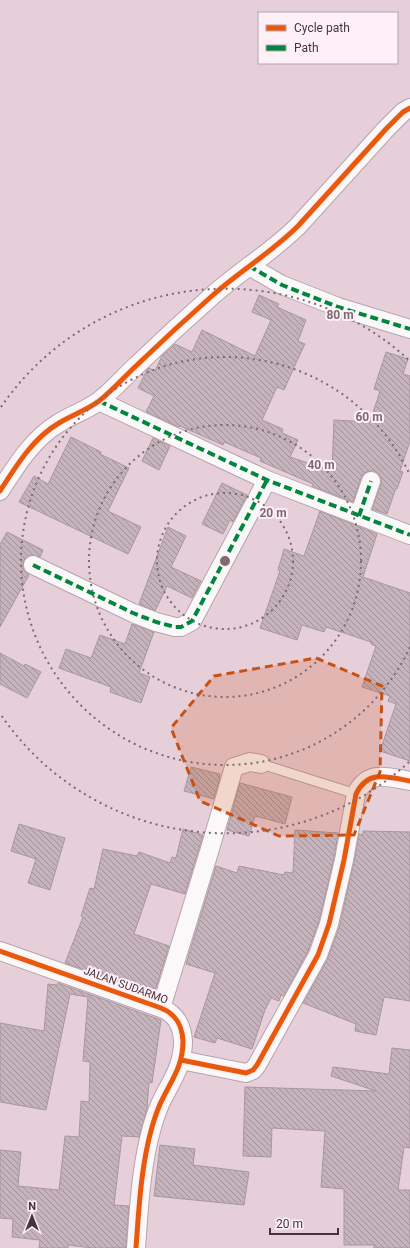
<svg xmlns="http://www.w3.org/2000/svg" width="410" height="1248" font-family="Roboto,sans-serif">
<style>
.building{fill:url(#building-back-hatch);stroke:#a9969f}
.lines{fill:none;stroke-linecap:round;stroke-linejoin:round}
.lane-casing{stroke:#b6a4ac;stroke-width:11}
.street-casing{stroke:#b6a4ac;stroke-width:20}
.lane{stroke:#fbf8f9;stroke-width:9}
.street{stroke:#fbf8f9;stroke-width:18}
.quiet{stroke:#00873e;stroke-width:4;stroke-dasharray:8 4;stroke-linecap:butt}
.cycleway-casing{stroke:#fef0f6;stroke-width:8}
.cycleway{stroke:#e8590c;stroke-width:5}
.marked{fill:#c75216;fill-opacity:0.2;stroke:#c75216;stroke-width:3;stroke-dasharray:8 5;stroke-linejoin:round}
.ring{fill:none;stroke:#7e6a73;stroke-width:2;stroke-dasharray:2 4}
.labels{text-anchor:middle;stroke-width:4;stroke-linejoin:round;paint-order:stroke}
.street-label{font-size:11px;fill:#45343c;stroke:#fef0f6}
.centre{fill:#7e6a73;stroke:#fef0f6;stroke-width:2}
.ring-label{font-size:12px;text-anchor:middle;font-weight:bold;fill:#7e6a73;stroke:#fef0f6;stroke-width:4;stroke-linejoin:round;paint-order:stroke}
</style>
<defs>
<pattern id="building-back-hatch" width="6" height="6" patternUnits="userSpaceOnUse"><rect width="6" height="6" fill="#c5b2bb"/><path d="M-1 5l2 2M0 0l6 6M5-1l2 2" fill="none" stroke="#a29299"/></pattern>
</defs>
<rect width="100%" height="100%" fill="#e7cfda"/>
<path class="building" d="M259 295 279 304 277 307 306 320 298 341 305 344 296 363 284 390 277 387 262 420 283 429 282 433 298 440 290 457 332 471 334 420 370 422 380 391 374 389 386 352 408 359 403 374 410 376V441L400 471 403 472 397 489 396 488 387 514 372 509 381 484V479L379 474 375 471H369L364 473 361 478 353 502 312 486 313 484 260 461 261 458 224 442 223 445 180 426 179 427 146 412 154 396 138 388 147 370 149 368 155 371 162 356 175 344 192 352 202 330 255 356 271 320 252 312Z
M71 437 101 452 100 454 129 468 108 511 141 527 128 554 19 502 34 476 48 484Z
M153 438 170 446 159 470 142 461Z
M222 483 247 495 233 522 230 520 223 534 202 524Z
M320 511 377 534 363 577 410 593V761L380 751 396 704 388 701 390 696 362 687 376 646 371 644V642L326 627 324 632 302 625 297 640 260 628 280 571 278 570 284 549 304 556Z
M168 527 186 536 171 567 201 581 192 598 167 586 155 611 139 604Z
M7 532 43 550 40 557 32 555 27 557 24 560 23 565 24 571 29 575 0 627V544Z
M132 624 154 632 139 673 150 677 141 703 110 692 111 687 59 668 66 649 91 658 100 635 125 644Z
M0 653 24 666 25 664 41 672 27 698 0 684Z
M191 767 220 774 219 778H220L214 799 184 791Z
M240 783 292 797 285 824 255 816 249 836 227 830Z
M19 824 65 838 50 890 28 883 36 859 11 851Z
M183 829 203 835 185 894 151 884 134 934 169 946 154 994 65 963 83 917 81 916 90 888 94 889 103 849 137 856 139 852 170 863 172 857 176 858Z
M295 830 338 833 334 858 319 921 308 951 284 996 281 995 279 1001 271 998 265 1010 252 1049 217 1038 215 1043 194 1037 215 973 186 964 216 866 237 873 239 866 284 875 285 872 293 873Z
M363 831 410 832V1001L384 997 376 1035 355 1031 356 1024 303 1003 327 960 339 928 354 862 359 834 363 835Z
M58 983 161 1020 152 1083 149 1082 147 1109 139 1137 122 1136 114 1205 129 1206 126 1248H92L68 1245V1248H39L40 1240 12 1237 13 1219 0 1218V1150L21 1152 18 1186 59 1190 65 1136 79 1137 81 1101 89 1102 90 1062 83 1061 88 997 70 994 46 1110 0 1102V1023L44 1031 48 984 57 985Z
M392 1048 410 1050V1148L404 1147 398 1190H410V1248H374V1245H344V1189L321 1187 325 1131 272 1128 271 1157 243 1156 245 1087 376 1091 331 1076 333 1067 389 1074Z
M160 1145 195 1149 193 1165 249 1172 244 1205 154 1196Z"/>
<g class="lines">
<g class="lane-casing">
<path id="lane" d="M261 764 356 794"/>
</g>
<g class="street-casing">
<path id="street" d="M249 266 282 285 338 307 410 329
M99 401 267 480 410 535
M0 491C16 466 33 438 59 423 72 415 87 410 99 401 112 391 125 376 137 365 162 341 187 318 213 295 240 271 272 252 298 226L386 129 403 112 410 108
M359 516 371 481
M33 565 133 613 156 622 175 627H181L192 621 267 480
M0 951 161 1008C176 1014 182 1025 183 1041 183 1065 173 1078 163 1098 158 1107 155 1117 152 1127 141 1166 139 1207 136 1248
M161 1008 209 852 234 767 250 762 261 764
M181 1060 246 1073 253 1070 257 1065 318 955 329 924 344 860 356 794C368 769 388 777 410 781"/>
</g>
<use href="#lane" class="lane"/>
<use href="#street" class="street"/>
<path class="quiet" d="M249 266 282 285 338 307 410 329
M99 401 267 480 410 535
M359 516 371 481
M33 565 133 613 156 622 175 627H181L192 621 267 480"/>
<g class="cycleway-casing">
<path id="cycleway" d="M0 491C16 466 33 438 59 423 72 415 87 410 99 401 112 391 125 376 137 365 162 341 187 318 213 295 240 271 272 252 298 226L386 129 403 112 410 108
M0 951 161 1008C176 1014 182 1025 183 1041 183 1065 173 1078 163 1098 158 1107 155 1117 152 1127 141 1166 139 1207 136 1248
M181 1060 246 1073 253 1070 257 1065 318 955 329 924 344 860 356 794C368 769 388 777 410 781"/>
</g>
<use href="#cycleway" class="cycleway"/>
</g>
<path class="marked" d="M316 658 382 686 380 772 354 835 279 836 200 801 171 728 214 676Z"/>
<g class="ring">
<circle cx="225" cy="561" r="68"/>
<circle cx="225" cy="561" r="136"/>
<path d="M410 647A204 204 0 1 1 410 475"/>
<path d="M409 762A272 272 0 0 1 1 715M1 407A272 272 0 0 1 409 360"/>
</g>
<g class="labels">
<g class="street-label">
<text transform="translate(126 985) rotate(20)" y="4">JALAN SUDARMO</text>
</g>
</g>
<circle cx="225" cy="561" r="6" class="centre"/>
<g class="ring-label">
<text x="340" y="319">80 m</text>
<text x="369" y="421">60 m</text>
<text x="321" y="469">40 m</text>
<text x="273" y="517">20 m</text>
</g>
<rect x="258" y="12" width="140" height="52" fill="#fef0f6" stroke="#b4a5ac"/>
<rect x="266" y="25" width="20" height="6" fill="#e8590c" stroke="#b4a5ac"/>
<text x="294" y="32" font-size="12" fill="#45343c">Cycle path</text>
<rect x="266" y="45" width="20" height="6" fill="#00873e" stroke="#b4a5ac"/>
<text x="294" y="52" font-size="12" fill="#45343c">Path</text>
<g transform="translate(32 1216)" stroke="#fef0f6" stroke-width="3" paint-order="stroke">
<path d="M0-3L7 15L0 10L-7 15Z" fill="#45343c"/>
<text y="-6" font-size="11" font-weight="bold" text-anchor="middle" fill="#45343c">N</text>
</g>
<path d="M270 1228v6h68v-6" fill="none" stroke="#45343c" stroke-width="2"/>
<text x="276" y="1228" font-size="12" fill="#45343c" stroke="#fef0f6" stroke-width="3" paint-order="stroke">20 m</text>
</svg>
